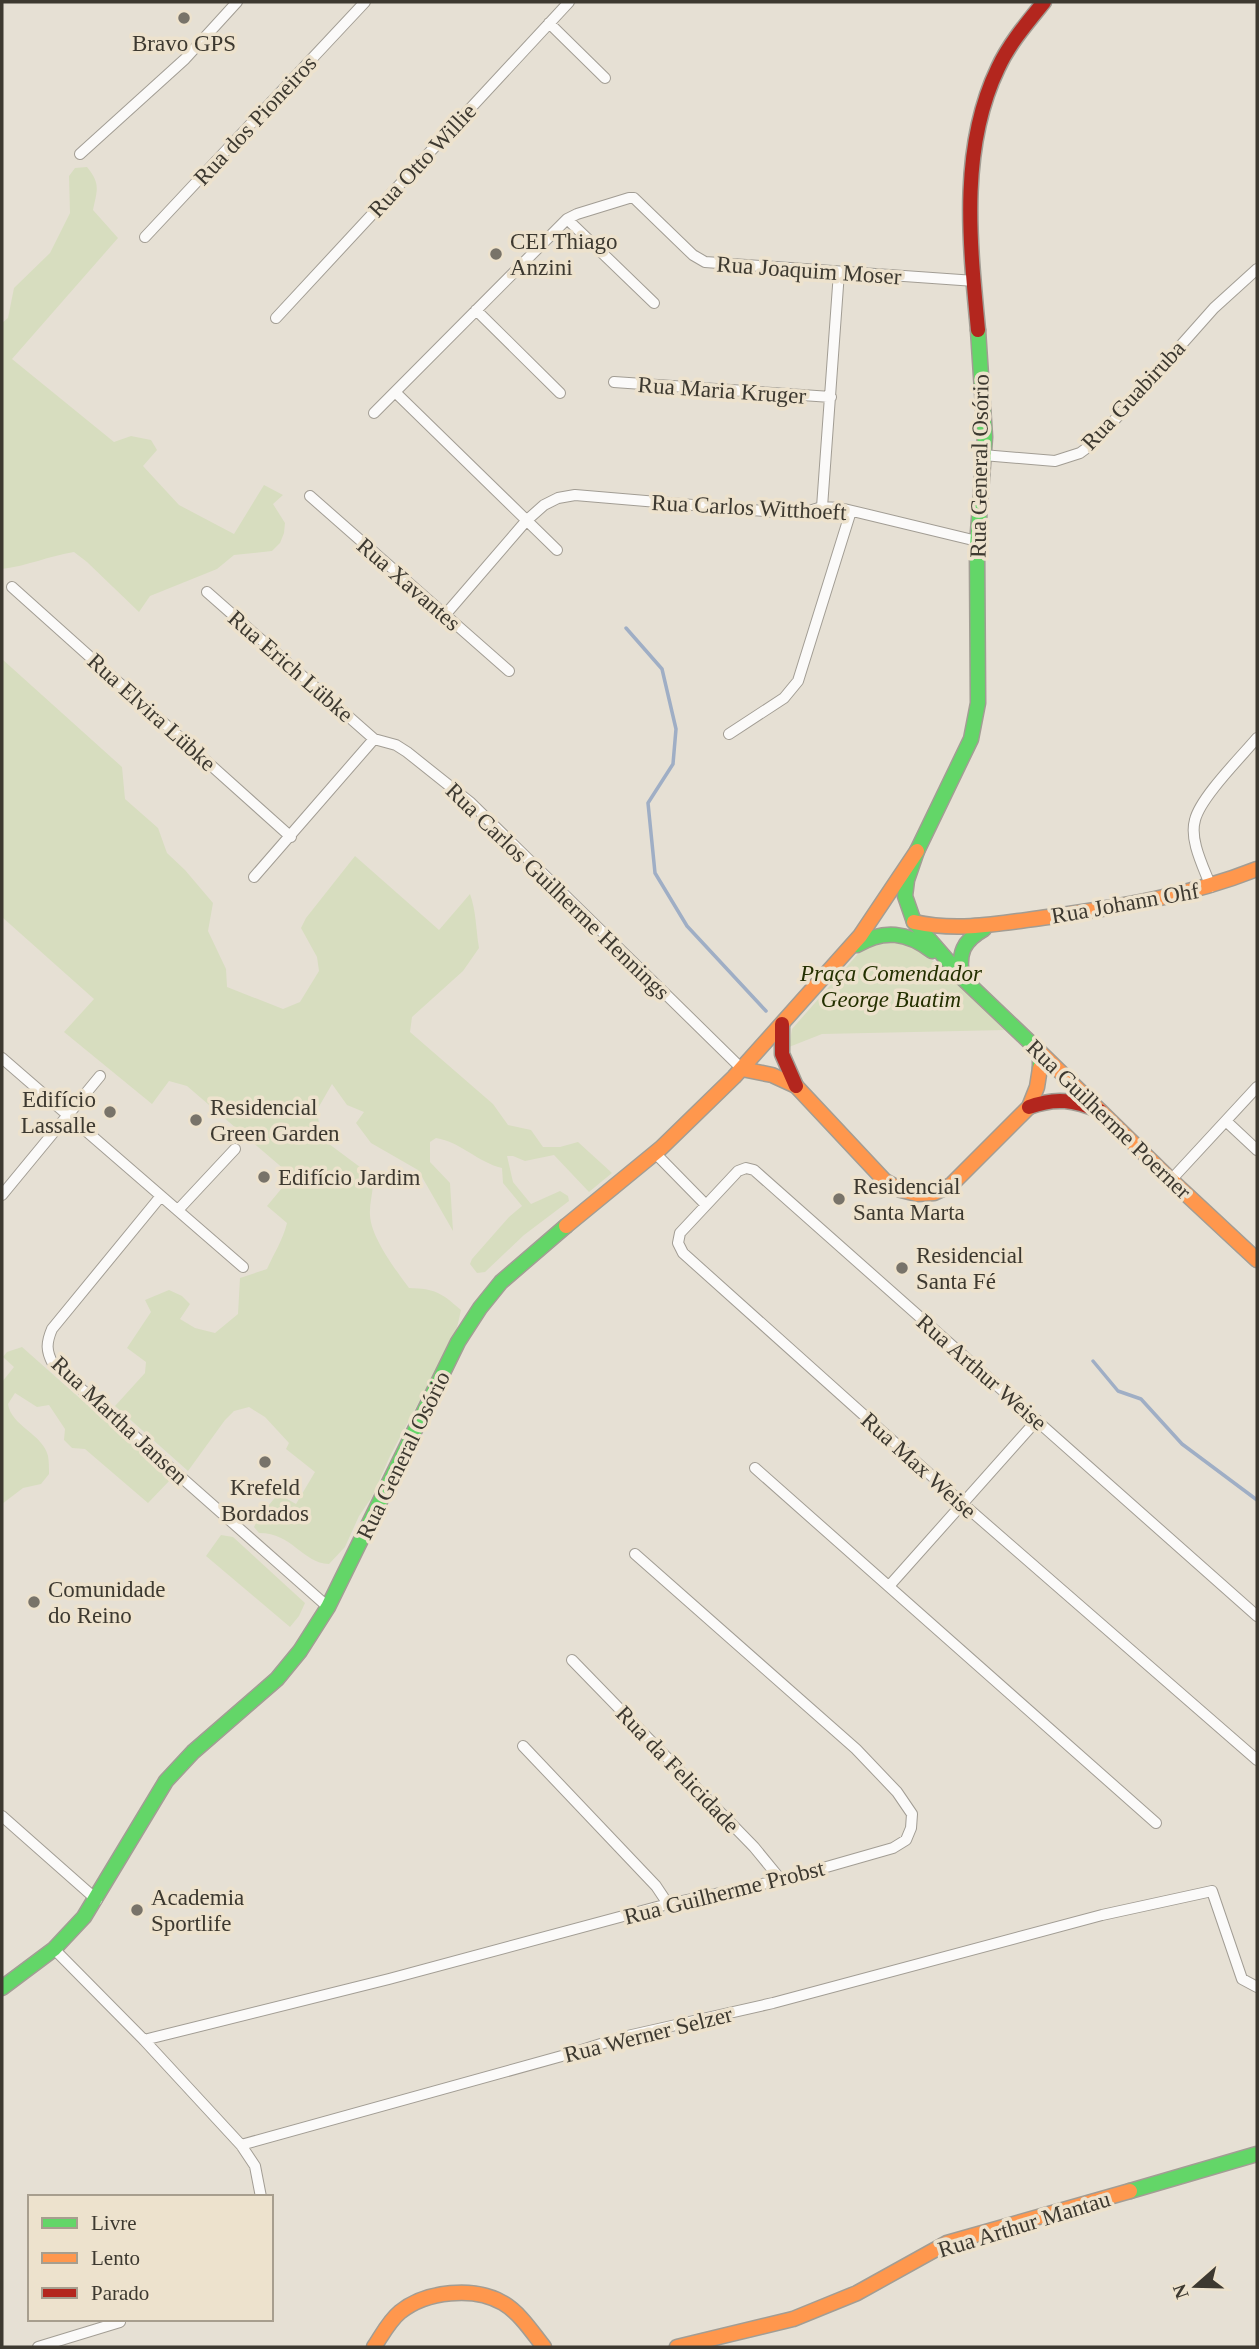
<svg xmlns="http://www.w3.org/2000/svg" width="1259" height="2349" font-family="Georgia,serif">
<style>
.green{fill:#d7ddbf}
.lines{fill:none;stroke-linecap:round;stroke-linejoin:round}
.stream{stroke:#9faec5;stroke-width:3.5}
.street-casing{stroke:#a29d94;stroke-width:12}
.fast-casing{stroke:#a29d94;stroke-width:17}
.slow-casing{stroke:#a29d94;stroke-width:17}
.jam-casing{stroke:#a29d94;stroke-width:17}
.street{stroke:#fbfaf9;stroke-width:10}
.fast{stroke:#63d668;stroke-width:14}
.slow{stroke:#ff974d;stroke-width:14}
.jam{stroke:#b3261e;stroke-width:14}
.poi-dot{fill:#787369;stroke:#ede2cd;stroke-width:2.5}
.labels{text-anchor:middle;stroke-width:7;stroke-linejoin:round;paint-order:stroke}
.poi-label{font-size:23px;fill:#3d3930;stroke:#ede2cd;text-anchor:start}
.street-label{font-size:23px;fill:#3d3930;stroke:#ede2cd}
.park-label{font-size:23px;font-style:italic;fill:#243000;stroke:#ede2cd}
</style>
<rect width="100%" height="100%" fill="#e6e0d4"/>
<path class="green" d="M87 167C101 184 97 190 93 210L118 238 12 359 114 442 131 436 151 440 157 450 143 466 179 505 234 534 264 485 283 495 273 504 285 523 284 533 280 543 272 551 234 555 217 569 150 596 139 612 87 562 74 552C49 556 27 566 2 569V323L8 318 14 288 50 253 70 213 69 176 75 168Z
M2 659 122 767 125 799 158 828 167 853 185 870 213 903 208 931 226 969 227 987 283 1009 300 1002 319 971 317 957 301 928 306 918 355 856 439 930 470 894C476 910 476 930 479 948L463 971 412 1017 410 1032 493 1104 508 1125 531 1130 543 1147H560L578 1142 612 1173 589 1192 554 1155 525 1161 513 1156H507L513 1182 531 1204 560 1191 568 1196 569 1201 524 1235 485 1272 477 1273 470 1264 472 1259 509 1217 522 1206 503 1183 502 1168C477 1162 461 1142 436 1138L430 1142V1162L450 1183 453 1231 418 1170 371 1143 356 1123 364 1112 347 1105 332 1084 317 1110 321 1138 372 1176C375 1189 369 1201 370 1215 371 1238 396 1270 409 1288 436 1289 440 1292 461 1310L456 1332 390 1456 372 1497 359 1516 345 1547 329 1564C302 1563 293 1533 259 1533L254 1527 259 1517 278 1494 296 1504 315 1472 286 1449 289 1443 265 1417 249 1407 234 1411 225 1420 188 1471 115 1406 145 1373 146 1362 127 1348 151 1312 145 1300 169 1290 182 1296 190 1304 180 1319 195 1328 215 1333 238 1314 240 1278 267 1269C274 1253 283 1240 287 1223L267 1206 292 1176 187 1086 169 1081 152 1104 64 1032 94 999 2 917Z
M877 940 914 943 1006 1030 822 1034 789 1047 792 1029 864 947Z
M22 1347 171 1479 148 1503 85 1449 72 1448 64 1440 65 1429 49 1405 37 1407 15 1393 8 1404C11 1426 43 1434 48 1456 49 1462 49 1468 49 1474L41 1484 23 1488 2 1504V1382L14 1367 3 1357 7 1352Z
M221 1535 233 1537 305 1603 299 1616 290 1627 206 1556Z"/>
<g class="lines">
<path class="stream" d="M626 628 662 669 676 729 673 764 648 803 655 873 687 926 766 1011
M1093 1361 1118 1391 1141 1399 1182 1444 1257 1500"/>
<g class="street-casing">
<path id="street" d="M549 23 605 78
M80 154 185 59 237 2
M567 219 654 303
M145 237 365 2
M476 310 560 393
M276 318 569 2
M614 382 831 397
M395 392 557 550
M374 413 567 219 577 214 629 198H634L693 255 705 262 975 281
M983 455 1055 461 1080 453 1095 442 1214 308 1257 269
M310 496 509 671
M822 507 839 272
M12 587 291 837
M207 592 374 739 396 745 407 752 471 803 742 1069
M445 615 526 521 544 505 558 498 575 495 799 514 822 507 840 508 977 541
M729 734 784 698 798 681 851 511
M254 877 374 739
M1211 887C1204 868 1189 840 1195 820 1200 798 1241 757 1257 738
M2 1058 243 1267
M1227 1122 1257 1150
M655 1153 706 1205
M1171 1180 1257 1087
M2 1195 100 1076
M161 1196 52 1329C46 1343 46 1351 53 1364L328 1607
M178 1210 235 1149
M755 1468 1156 1823
M890 1585 1037 1420
M1257 1616 754 1170 746 1168 738 1171 680 1233 678 1243 683 1253 963 1504 1257 1760
M572 1660 754 1847 781 1880
M523 1746 656 1886 668 1904
M2 1816 97 1900
M54 1949 144 2040 241 2145 255 2166 261 2197
M144 2040 389 1979 668 1904 781 1880 893 1848 906 1840 911 1828 912 1814 897 1792 856 1749 635 1554
M241 2145 569 2054 623 2037 773 2003 1102 1915 1212 1891 1242 1979 1257 1987
M38 2347 120 2322"/>
</g>
<g class="fast-casing">
<path id="fast" d="M857 945C884 929 907 932 932 951
M954 970 1040 1052V1068
M962 977C958 953 963 941 984 929
M962 977 914 922 905 896 907 880 917 851 971 739 978 703 977 546 985 437 978 330
M2 1988 54 1949 84 1917 166 1781 193 1752 277 1679 300 1651 328 1607 458 1342 480 1308 501 1282 566 1226
M1130 2191 1257 2154"/>
</g>
<g class="slow-casing">
<path id="slow" d="M914 922C959 932 1002 923 1048 917 1119 907 1189 896 1257 869
M1040 1052 1171 1180 1257 1260
M742 1069 772 1075 796 1086 885 1181 901 1190 917 1194 934 1193 951 1185 1029 1107 1037 1087 1040 1068
M566 1226 661 1148 734 1077 860 936 917 851
M374 2347C382 2335 389 2321 400 2312 426 2291 474 2286 503 2303 520 2313 532 2332 544 2347
M677 2347 793 2319 857 2293 947 2243 1130 2191"/>
</g>
<g class="jam-casing">
<path id="jam" d="M978 330C970 244 959 149 998 68 1009 44 1027 23 1044 2
M782 1024V1054L796 1086
M1029 1107C1056 1097 1074 1100 1100 1111"/>
</g>
<use href="#street" class="street"/>
<use href="#fast" class="fast"/>
<use href="#slow" class="slow"/>
<use href="#jam" class="jam"/>
</g>
<g class="poi-dot">
<circle cx="184" cy="18" r="7"/>
<circle cx="496" cy="254" r="7"/>
<circle cx="110" cy="1112" r="7"/>
<circle cx="196" cy="1120" r="7"/>
<circle cx="264" cy="1177" r="7"/>
<circle cx="839" cy="1199" r="7"/>
<circle cx="902" cy="1268" r="7"/>
<circle cx="265" cy="1462" r="7"/>
<circle cx="34" cy="1602" r="7"/>
<circle cx="137" cy="1910" r="7"/>
</g>
<g class="labels">
<g class="poi-label">
<text x="184" y="51" text-anchor="middle">Bravo GPS</text>
<text x="510" y="249">CEI Thiago<tspan x="510" dy="26">Anzini</tspan></text>
<text x="96" y="1107" text-anchor="end">Edifício<tspan x="96" dy="26">Lassalle</tspan></text>
<text x="210" y="1115">Residencial<tspan x="210" dy="26">Green Garden</tspan></text>
<text x="278" y="1185">Edifício Jardim</text>
<text x="853" y="1194">Residencial<tspan x="853" dy="26">Santa Marta</tspan></text>
<text x="916" y="1263">Residencial<tspan x="916" dy="26">Santa Fé</tspan></text>
<text x="265" y="1495" text-anchor="middle">Krefeld<tspan x="265" dy="26">Bordados</tspan></text>
<text x="48" y="1597">Comunidade<tspan x="48" dy="26">do Reino</tspan></text>
<text x="151" y="1905">Academia<tspan x="151" dy="26">Sportlife</tspan></text>
</g>
<g class="street-label">
<text transform="translate(255 120) rotate(-47)" y="8">Rua dos Pioneiros</text>
<text transform="translate(422 160) rotate(-47)" y="8">Rua Otto Willie</text>
<text transform="translate(809 270) rotate(4)" y="8">Rua Joaquim Moser</text>
<text transform="translate(722 390) rotate(4)" y="8">Rua Maria Kruger</text>
<text transform="translate(1133 395) rotate(-47)" y="8">Rua Guabiruba</text>
<text transform="translate(979 466) rotate(-89)" y="8">Rua General Osório</text>
<text transform="translate(749 507) rotate(3)" y="8">Rua Carlos Witthoeft</text>
<text transform="translate(409 584) rotate(41)" y="8">Rua Xavantes</text>
<text transform="translate(291 666) rotate(41)" y="8">Rua Erich Lübke</text>
<text transform="translate(152 712) rotate(42)" y="8">Rua Elvira Lübke</text>
<text transform="translate(558 891) rotate(44)" y="8">Rua Carlos Guilherme Hennings</text>
<text transform="translate(1125 903) rotate(-10)" y="8">Rua Johann Ohf</text>
<text transform="translate(1109 1119) rotate(44)" y="8">Rua Guilherme Poerner</text>
<text transform="translate(982 1372) rotate(41)" y="8">Rua Arthur Weise</text>
<text transform="translate(120 1420) rotate(43)" y="8">Rua Martha Jansen</text>
<text transform="translate(403 1455) rotate(-64)" y="8">Rua General Osório</text>
<text transform="translate(919 1465) rotate(42)" y="8">Rua Max Weise</text>
<text transform="translate(678 1769) rotate(46)" y="8">Rua da Felicidade</text>
<text transform="translate(724 1892) rotate(-14)" y="8">Rua Guilherme Probst</text>
<text transform="translate(648 2034) rotate(-14)" y="8">Rua Werner Selzer</text>
<text transform="translate(1024 2224) rotate(-17)" y="8">Rua Arthur Mantau</text>
</g>
<g class="park-label">
<text x="891" y="981">Praça Comendador<tspan x="891" dy="26">George Buatim</tspan></text>
</g>
</g>
<rect width="1259" height="2349" fill="none" stroke="#3d3930" stroke-width="7"/>
<rect x="28" y="2195" width="245" height="126" fill="#ede2cd" stroke="#a79e8e" stroke-width="2"/>
<rect x="42" y="2218" width="35" height="10" fill="#63d668" stroke="#a79e8e" stroke-width="2"/>
<text x="91" y="2230" font-size="21" fill="#3d3930">Livre</text>
<rect x="42" y="2253" width="35" height="10" fill="#ff974d" stroke="#a79e8e" stroke-width="2"/>
<text x="91" y="2265" font-size="21" fill="#3d3930">Lento</text>
<rect x="42" y="2288" width="35" height="10" fill="#b3261e" stroke="#a79e8e" stroke-width="2"/>
<text x="91" y="2300" font-size="21" fill="#3d3930">Parado</text>
<g transform="translate(1196 2286) rotate(250)" stroke="#ede2cd" stroke-width="5" paint-order="stroke">
<path d="M0-5L12 26L0 18L-12 26Z" fill="#3d3930"/>
<text y="-10" font-size="19" font-weight="bold" text-anchor="middle" fill="#3d3930">N</text>
</g>
</svg>
